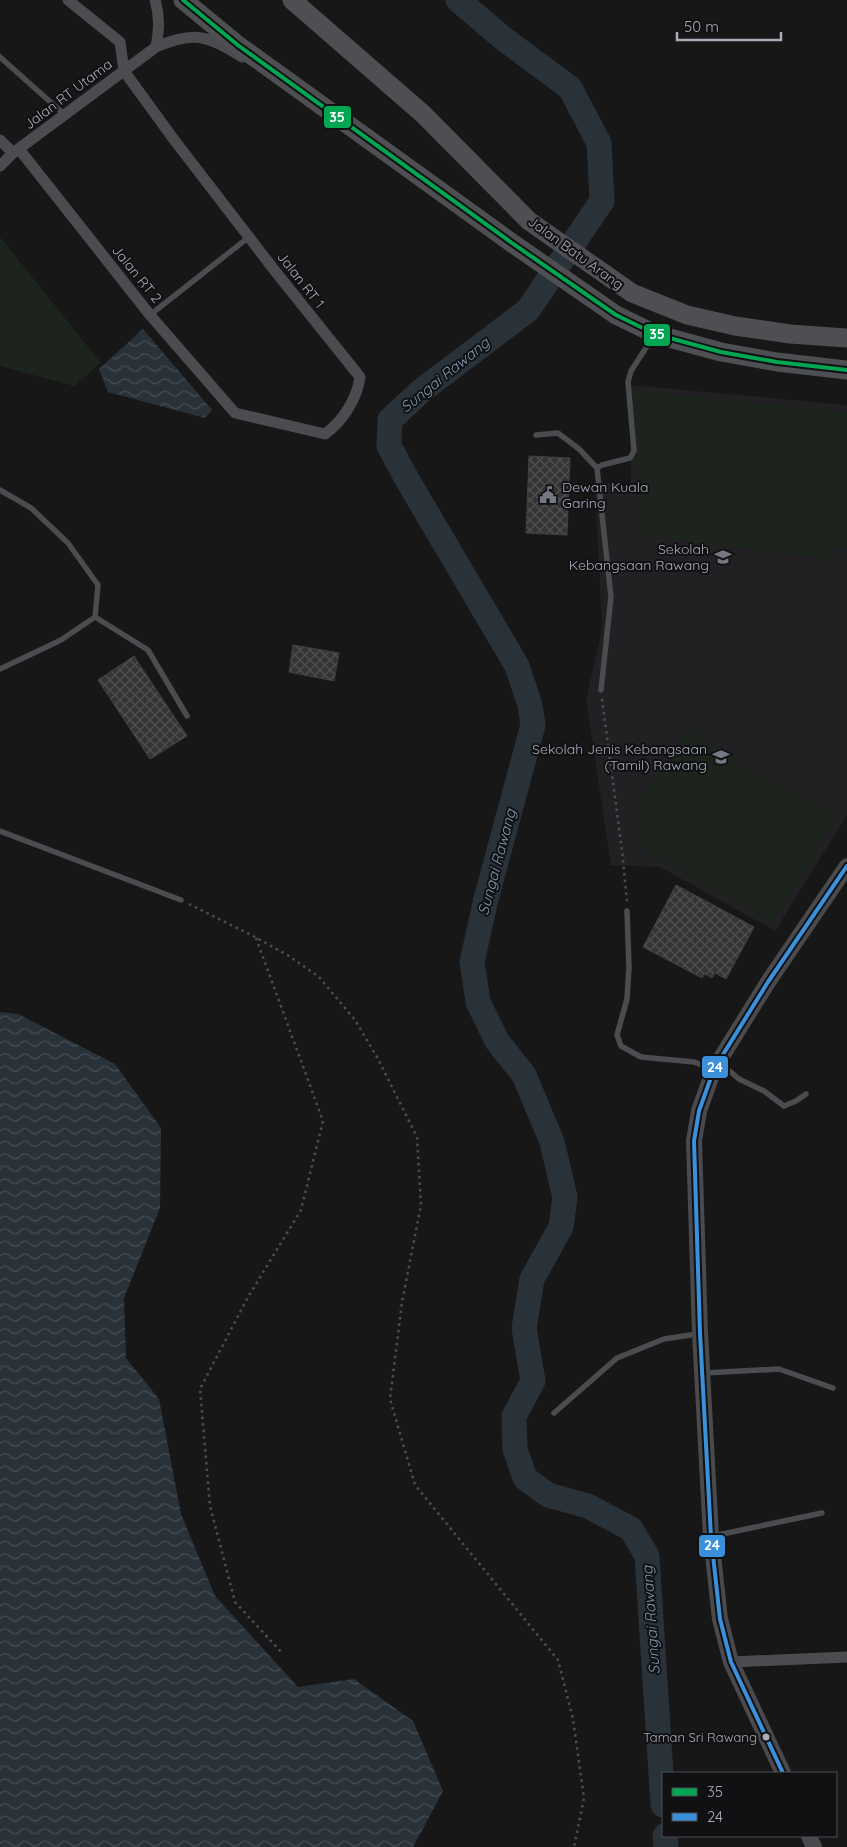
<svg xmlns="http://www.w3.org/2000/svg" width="847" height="1847" font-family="Quicksand,sans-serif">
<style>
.built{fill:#212123}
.park{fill:#1d241e}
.water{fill:url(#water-waves)}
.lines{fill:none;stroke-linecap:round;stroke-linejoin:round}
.river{stroke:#2a3239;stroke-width:25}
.building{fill:url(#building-cross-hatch);stroke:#3f4043}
.path{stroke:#4d4e52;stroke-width:2.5;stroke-dasharray:2.5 4;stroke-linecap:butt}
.lane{stroke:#4b4c50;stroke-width:5.5}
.street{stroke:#4b4c50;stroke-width:11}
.secondary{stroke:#4a4a4e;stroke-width:16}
.primary{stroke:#4d4f52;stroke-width:19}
.bus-1-casing{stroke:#111113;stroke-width:8}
.bus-2-casing{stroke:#111113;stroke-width:8}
.bus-1{stroke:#00a651;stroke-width:4}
.bus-2{stroke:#3a90db;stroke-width:4}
.bus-dot{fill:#a8adb8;stroke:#111113;stroke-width:2}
.labels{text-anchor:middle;stroke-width:4;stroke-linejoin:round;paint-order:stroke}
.bus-label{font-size:13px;fill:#a8adb8;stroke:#111113;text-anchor:end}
.street-label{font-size:14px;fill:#a8adb8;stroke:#111113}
.poi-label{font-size:14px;fill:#a8adb8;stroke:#111113;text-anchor:end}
.water-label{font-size:15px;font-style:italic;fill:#7f9bb3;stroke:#111113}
.line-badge{stroke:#111113;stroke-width:2}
.badge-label{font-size:14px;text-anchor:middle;font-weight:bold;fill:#fff}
</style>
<defs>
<pattern id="water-waves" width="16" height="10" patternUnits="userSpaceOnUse" patternTransform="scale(1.25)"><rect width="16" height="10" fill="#2a3239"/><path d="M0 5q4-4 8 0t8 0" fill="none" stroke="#464d54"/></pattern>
<pattern id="building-cross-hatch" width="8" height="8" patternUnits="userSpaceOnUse" patternTransform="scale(1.25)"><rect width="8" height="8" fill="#353536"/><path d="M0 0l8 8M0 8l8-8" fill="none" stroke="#4f5051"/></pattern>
</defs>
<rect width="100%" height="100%" fill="#171717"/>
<path class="built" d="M630 385 847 405V815L775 931 660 867 611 865 586 699 602 630 595 482 631 485Z"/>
<path class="park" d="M0 237 101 363 74 386 0 366Z
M634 390 847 412V550L831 549V560L638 534Z
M688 729 735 756 732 764 838 816 772 922 665 861 645 858 640 802Z"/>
<path class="water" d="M143 329 212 410 205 418 108 392 99 369Z
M0 1012 18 1014 115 1064 161 1128 160 1208 124 1298 126 1358 159 1399 181 1514 215 1596 298 1687 354 1679 413 1721 443 1791 413 1847H0Z"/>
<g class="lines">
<path class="river" d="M458 0 504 39 570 88 599 143 602 201 528 310 421 391 390 420 389 446 408 481 517 666 530 705 533 725 486 899 472 962 478 1002 497 1041 524 1075 552 1142 565 1197 561 1227 532 1279 524 1328 533 1381 514 1416 515 1449 525 1478 548 1495 588 1506 631 1529 647 1556 663 1805
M665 1836 666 1847"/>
</g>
<path class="building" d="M529 456 570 458 567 535 526 533Z
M293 645 339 653 334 681 289 672Z
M134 656 187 736 150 759 98 680Z
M676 885 754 927 726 979 715 973 712 978 705 974 702 978 643 947Z"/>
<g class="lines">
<path class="path" d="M602 699 622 850 627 902
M189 904 255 937 289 956 319 977 355 1020 377 1057 417 1137 421 1205 402 1302 390 1399 415 1485 558 1660 573 1719 584 1798 574 1847
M256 938 323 1121 301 1210 248 1297 200 1389 210 1506 235 1602 282 1653"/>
<path class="lane" d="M0 57 65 115
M150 315 249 237
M536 435 558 433 579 449 597 468
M0 490 31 508 68 543 98 585 95 617 148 650 187 716
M0 669 61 640 95 617
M601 690 611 597 597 468 602 465 630 458 634 451 628 382 631 371 653 337
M0 831 181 900
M627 911 629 967 627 999 617 1035 621 1046 641 1057 694 1062 712 1069
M720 1063 739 1079 764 1091 784 1106 796 1101 806 1094
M704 1373 779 1369 833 1388
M554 1413 617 1358 664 1339 697 1334
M713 1536 822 1513"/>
<path class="street" d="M155 0C160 16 159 30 156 47
M0 140 13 153
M19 149 150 315 235 413 325 434C343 421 357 399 360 377L275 271 175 141 124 71 120 42 68 0
M0 166 13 153 156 47C194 31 208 35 242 57
M731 1662 847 1657"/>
<path class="secondary" d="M783 1773 731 1662 720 1619 711 1537 700 1333 694 1141 699 1111 714 1069 768 982 847 866
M809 1836 814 1847"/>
<path class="primary" d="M183 0 239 46 512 243 616 315 655 334 721 352 777 362 847 370
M292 0 423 114 529 221 632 293 687 315 735 326 790 334 847 338"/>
<g class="bus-1-casing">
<path id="bus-1" d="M183 0 239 46 512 243 616 315 655 334 721 352 777 362 847 370"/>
</g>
<g class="bus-2-casing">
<path id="bus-2" d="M783 1773 731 1662 720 1619 711 1537 700 1333 694 1141 699 1111 714 1069 768 982 847 866"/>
</g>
<use href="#bus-1" class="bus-1"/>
<use href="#bus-2" class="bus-2"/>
</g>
<defs>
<g id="civic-bare" transform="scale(1.35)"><path d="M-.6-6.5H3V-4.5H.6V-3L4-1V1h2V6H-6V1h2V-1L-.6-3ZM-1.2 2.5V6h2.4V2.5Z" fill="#757880" stroke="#111113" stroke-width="2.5" paint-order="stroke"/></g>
<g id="school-bare" transform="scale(1.35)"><path d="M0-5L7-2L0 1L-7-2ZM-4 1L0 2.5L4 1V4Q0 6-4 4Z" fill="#757880" stroke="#111113" stroke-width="2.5" paint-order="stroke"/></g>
</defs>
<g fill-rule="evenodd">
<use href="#civic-bare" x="548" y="495"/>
<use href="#school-bare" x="723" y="557"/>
<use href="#school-bare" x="721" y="757"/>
</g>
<circle class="bus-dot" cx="766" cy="1737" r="4.5"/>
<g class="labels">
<g class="bus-label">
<text x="757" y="1742">Taman Sri Rawang</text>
</g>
<g class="street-label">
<text transform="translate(68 94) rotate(-37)" y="5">Jalan RT Utama</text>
<text transform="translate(576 253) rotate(36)" y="5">Jalan Batu Arang</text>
<text transform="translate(137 274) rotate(51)" y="5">Jalan RT 2</text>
<text transform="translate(301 280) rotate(52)" y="5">Jalan RT 1</text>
</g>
<g class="poi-label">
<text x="562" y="492" text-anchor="start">Dewan Kuala<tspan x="562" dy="16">Garing</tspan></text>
<text x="709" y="554">Sekolah<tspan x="709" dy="16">Kebangsaan Rawang</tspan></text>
<text x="707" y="754">Sekolah Jenis Kebangsaan<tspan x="707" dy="16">(Tamil) Rawang</tspan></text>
</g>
<g class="water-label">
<text transform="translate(445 375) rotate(-39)" y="5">Sungai Rawang</text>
<text transform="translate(497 862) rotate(-75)" y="5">Sungai Rawang</text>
<text transform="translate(651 1620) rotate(-94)" y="5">Sungai Rawang</text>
</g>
</g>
<g class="line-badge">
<rect x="323" y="105" width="29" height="24" rx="5" fill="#00a651"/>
<rect x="643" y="323" width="28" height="24" rx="5" fill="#00a651"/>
<rect x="701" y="1055" width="28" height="24" rx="5" fill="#3a90db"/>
<rect x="698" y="1534" width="28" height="24" rx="5" fill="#3a90db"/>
</g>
<g class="badge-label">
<text x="337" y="122">35</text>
<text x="657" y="339">35</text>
<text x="715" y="1072">24</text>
<text x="712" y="1550">24</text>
</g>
<rect x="662" y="1772" width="175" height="65" fill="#111113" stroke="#4d4f55"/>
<rect x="672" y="1788" width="25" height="8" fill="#00a651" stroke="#4d4f55"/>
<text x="707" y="1797" font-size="15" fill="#a8adb8">35</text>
<rect x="672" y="1813" width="25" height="8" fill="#3a90db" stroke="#4d4f55"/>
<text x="707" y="1822" font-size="15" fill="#a8adb8">24</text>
<path d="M677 32v8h104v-8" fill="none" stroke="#a8adb8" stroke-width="2.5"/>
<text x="684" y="32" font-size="15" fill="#a8adb8" stroke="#111113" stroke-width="4" paint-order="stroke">50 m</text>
</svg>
